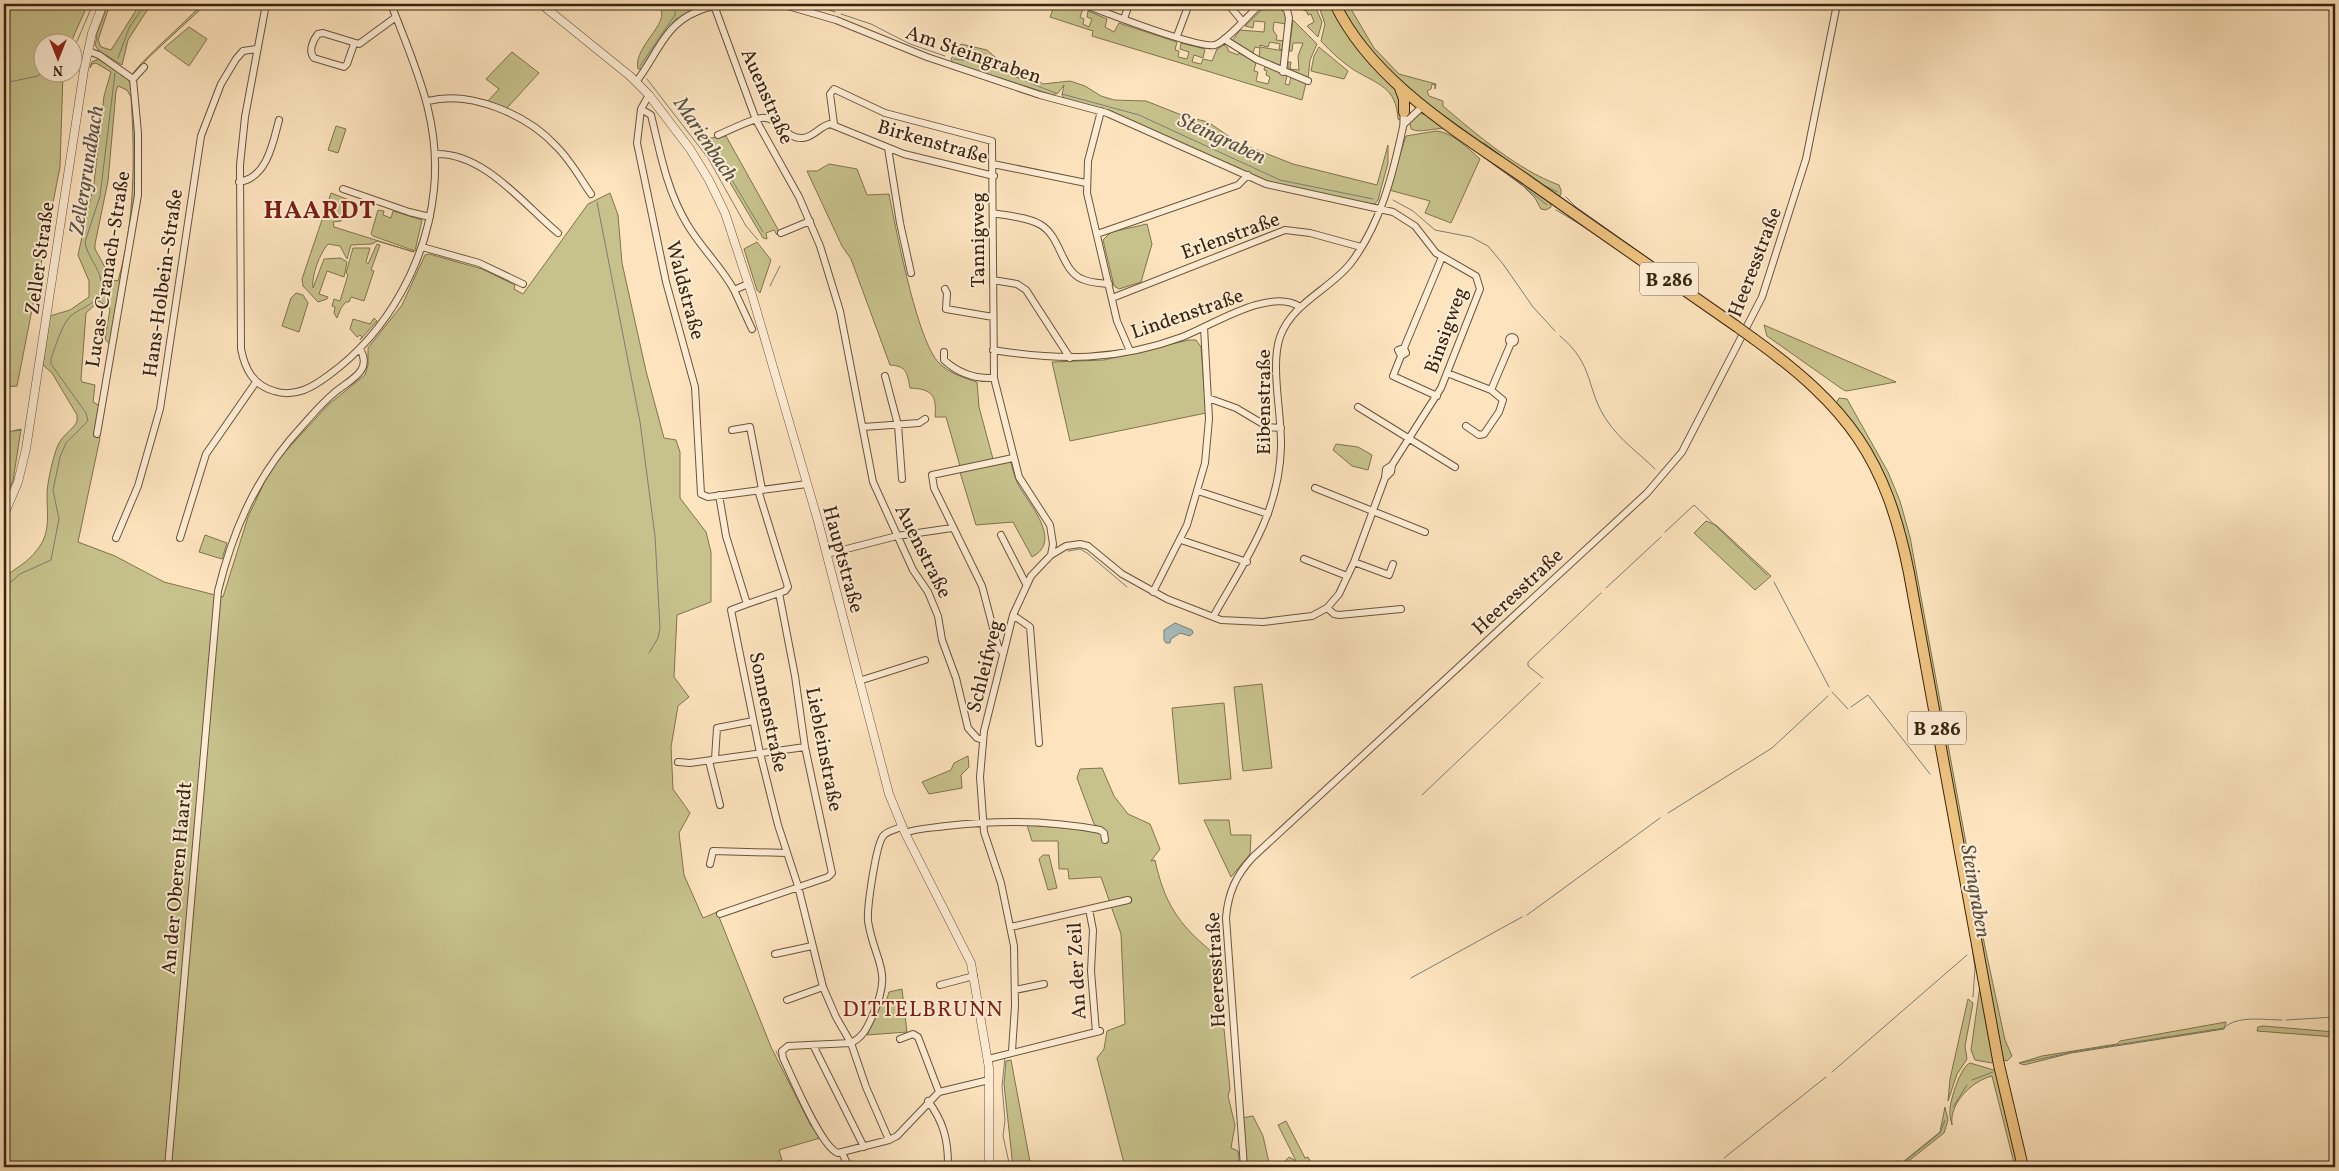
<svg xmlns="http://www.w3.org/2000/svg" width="2339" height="1171" font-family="Vollkorn,serif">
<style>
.green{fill:#c7c28c;stroke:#80734e;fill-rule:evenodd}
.water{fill:#a5bcbc;stroke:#7a7f77}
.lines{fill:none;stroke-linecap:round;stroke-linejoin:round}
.stream{stroke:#7a7f77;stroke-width:1}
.minor-casing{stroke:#6a543c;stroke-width:8}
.tertiary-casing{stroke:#6a543c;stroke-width:9}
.primary-casing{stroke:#392410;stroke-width:12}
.minor{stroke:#feedd5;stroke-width:6}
.tertiary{stroke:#feedd5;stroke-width:8}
.primary{stroke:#eec27f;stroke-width:10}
.primary-bridge-casing{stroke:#392410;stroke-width:12;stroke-linecap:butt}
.primary-bridge{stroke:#eec27f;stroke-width:10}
.labels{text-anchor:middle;stroke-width:4;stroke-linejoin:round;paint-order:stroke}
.shield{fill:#feedd5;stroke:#74604b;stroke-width:1}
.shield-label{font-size:19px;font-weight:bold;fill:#392410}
.street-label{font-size:20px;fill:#392410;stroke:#feedd5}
.water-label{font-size:21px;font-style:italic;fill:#595244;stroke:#feedd5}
.quarter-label{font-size:22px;letter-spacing:1px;fill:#7a1f14;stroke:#feedd5}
.district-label{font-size:25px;font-weight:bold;letter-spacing:1px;fill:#7a1f14;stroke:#feedd5}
</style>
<rect width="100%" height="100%" fill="#fde4be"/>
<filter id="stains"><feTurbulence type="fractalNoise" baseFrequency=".004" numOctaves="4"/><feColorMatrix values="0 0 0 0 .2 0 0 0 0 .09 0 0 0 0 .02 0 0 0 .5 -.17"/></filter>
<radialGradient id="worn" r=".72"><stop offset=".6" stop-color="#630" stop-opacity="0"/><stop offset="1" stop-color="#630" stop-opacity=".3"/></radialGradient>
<path class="green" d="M4 4H88L71 42H42V72L63 73 60 167 17 386 4 387Z
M108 4H110L98 40 101 47 111 50 140 4H151L128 40 122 65 99 51 95 45 97 37 96 36Z
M202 4H211L209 8 204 6 147 59 135 74 133 73C154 48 180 28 202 4Z
M655 4H708L676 19 664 33 642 69H638C632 45 679 18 655 4Z
M1055 4H1069L1083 9 1080 17 1084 19 1083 24 1089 27 1092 19 1087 17 1088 11 1107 19 1105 27 1114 32 1119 23 1177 42 1175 50 1179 51 1178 57 1187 59 1189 52 1180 49 1181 43 1205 49 1203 58 1194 55 1192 62 1201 64 1203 59 1212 61 1217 49 1224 45 1228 48V51L1238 55 1239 53 1256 62 1254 71 1258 72 1256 81 1268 84 1270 77 1266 75 1267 71 1264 70 1265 66 1287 76 1285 84 1289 85 1291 77 1306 83 1302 100 1092 36 1093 31 1050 17Z
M1268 4H1277L1286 14V24L1274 22 1273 30 1277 36 1276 40 1285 41 1284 50 1279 49 1280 44 1270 42 1268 47 1260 45V47L1284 51 1281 66 1279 67 1259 58 1260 48 1255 47 1252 55 1232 41 1240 30 1264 32 1265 22 1254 21 1253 28 1245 26Z
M1302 4H1314L1322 22 1318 37 1307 26 1314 22 1311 14 1308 15 1306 10 1304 11Z
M1318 4H1332L1376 69 1396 91 1402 101 1400 120 1398 119C1396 87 1379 85 1354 70 1342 62 1331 52 1321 41L1325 24Z
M1338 4H1348L1374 48 1399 74 1436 84 1435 89V85L1432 84 1431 89 1427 91 1429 96 1443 101V106C1476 134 1518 170 1559 185L1561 190V195L1555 196 1423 101 1376 60Z
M1293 20 1317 44 1310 60 1308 79 1288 71V62H1291L1290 69 1299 70 1298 56 1303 43H1293L1292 51H1289Z
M189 27 207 39 189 66 164 48Z
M961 44 987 50 1003 64 1023 71 1043 84 1070 81 1085 86 1101 96 1114 100 1146 101 1184 116 1208 122 1237 142 1293 164 1377 185 1388 145V163L1378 200 1375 204 1360 203 1272 184 1102 109 1064 98 1062 95 1064 85 1058 93 1053 95 953 63 951 59Z
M1319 47 1348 71 1344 79 1311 71 1314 56Z
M512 52 539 73 506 109 487 102 499 89 486 79Z
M98 59 126 76 132 86 137 160 136 192 110 345 105 339 110 309 99 301 86 313 81 379 82 382 95 385 93 402 100 406 94 436 100 438 78 542 115 556 164 582 223 597 248 517 272 466 328 405 365 375 368 365V348L402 305 425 255 429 254 482 269 515 285 514 289 523 294 588 204 610 193 618 215 622 263 646 371 664 438 676 440 680 452V498L706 532 711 552V602L677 615 674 677 689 697 678 706 671 747 673 789 690 813 679 833 684 875 703 918 717 912 771 1047 810 1124 820 1138 779 1150 782 1160 756 1167H728L727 1165 723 1167H4V577C15 569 28 562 37 550 51 533 47 515 47 495 47 483 53 457 58 445 62 436 71 431 77 422V415L52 373 43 365 50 316 70 310 89 297V281L78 255 94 183 104 96 111 72 96 63 92 64 90 68 92 62ZM118 86 127 90 131 97C135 158 135 221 118 281L112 280 95 249V244L108 181 116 91Z
M1419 113 1427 115 1551 202V207L1546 210 1541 209 1535 198 1523 186 1445 129C1433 127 1422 134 1411 129L1410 122Z
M336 126 346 129 338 153 328 150Z
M1436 131C1452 132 1469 149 1480 159L1451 223 1425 213 1430 201 1389 190 1406 136Z
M726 136 780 233 777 235 774 230 766 233 767 239 763 238 704 139Z
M829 164 857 169 867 195 889 194C896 229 917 341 939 363 949 373 964 378 977 382L979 407 993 459 960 466 946 417H935C937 395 932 389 910 388 907 373 907 366 890 365L851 259 842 246 807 171H817Z
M331 193 349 200 341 221 333 222 334 227 414 252 377 241 372 244 351 245 347 259 340 246 328 244C320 253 311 276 313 288L324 259 341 258 347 262 344 277 327 271 319 294 328 297 327 299 318 302 303 286 302 279Z
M378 210 384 211 383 215 391 218 393 211 422 220 415 251 373 236 371 234Z
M1147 224 1152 244 1141 282 1119 289 1114 286 1103 240 1111 232Z
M757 242 771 260 760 293 757 290 744 249Z
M377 244 380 245 371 270 374 271 364 301 351 297 349 302H346L341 308 337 318 334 313 335 307 332 306 334 299 340 301 348 275 346 273 353 248H370L366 262 368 264Z
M296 293 303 295 308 303 299 332 282 326 291 298Z
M374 318 377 321 360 340 362 337 360 335 357 337 350 329 353 319 370 324Z
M1764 325 1896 382 1846 391 1842 389 1767 336Z
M1189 340H1196L1201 347 1206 413 1070 441 1052 362 1104 360Z
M1839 398 1847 399 1888 472 1900 501 1910 537 1985 947 2005 1040 2012 1056 2007 1061 2001 1059 1898 513 1836 404Z
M21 429 13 481 4 500V433Z
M1336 444 1358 447 1372 455 1368 470 1352 466 1333 450Z
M1010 459C1012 467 1014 475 1017 482 1025 500 1065 540 1032 557L1013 522 976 525 959 469Z
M1706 521 1716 525 1771 576 1755 590 1694 533Z
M205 535 227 543 222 559 199 552Z
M1262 684 1272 768 1243 771 1234 687Z
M1224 703 1231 779 1179 784 1172 708Z
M968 756 969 767 961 775 962 788 929 794 922 782 951 770 954 763Z
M1102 768 1114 796 1128 814 1150 824 1160 849 1151 861 1155 860C1164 902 1178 924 1211 951L1223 1019 1230 1089 1228 1096 1235 1125 1231 1148 1238 1151 1240 1167H1125L1097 1058 1104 1049 1107 1031 1125 1024 1121 934 1111 906 1132 901 1131 897 1110 903 1101 877 1069 879 1068 869H1059L1058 841H1032L1027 825 1106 832 1094 824 1077 778 1080 769Z
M1204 820H1229L1231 835H1251L1250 854 1231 877Z
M1043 855H1049L1057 888 1048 890 1039 859Z
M1980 986 1994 1061 1992 1063 1975 1060 1971 1050Z
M902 989 907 1032 867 1035 882 1001 886 1002 889 992Z
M1968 999 1973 1003 1965 1046 1967 1059 1957 1074 1948 1101 1950 1079Z
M2226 1022 2224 1029 2071 1053 2024 1065 2019 1063 2042 1056 2117 1044 2120 1041Z
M2263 1026 2335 1032V1037L2257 1031 2258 1027Z
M1011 1060 1031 1167H1013L1004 1084 1006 1061Z
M1970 1063 1997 1071 2020 1167H2015L1992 1076C1972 1081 1949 1103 1952 1125 1951 1120 1949 1115 1950 1110 1950 1100 1961 1066 1970 1063Z
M1945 1107 1948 1120 1944 1133 1906 1163 1901 1166 1896 1161 1903 1162 1940 1132Z
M1253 1116 1263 1136 1270 1167H1246L1242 1118Z
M1286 1121 1305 1158 1308 1157 1313 1167H1279L1289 1157 1296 1161 1278 1125Z"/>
<path class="water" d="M1175 623 1192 630 1193 633 1190 636 1180 633 1171 639 1170 643H1166L1164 640V630Z"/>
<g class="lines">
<path class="stream" d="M811 4 835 12
M676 8 689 4
M841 14 871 24 910 44 945 56
M72 53 93 4
M118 58 129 28 145 4
M954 59C989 62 1022 81 1056 93
M640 66 675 15V8L671 4
M647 79 708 158 746 226 758 240
M4 83 38 76 43 72
M1062 94 1139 115 1280 180 1373 199
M1484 143 1519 169
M1507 173 1547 205
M729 175 763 232
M1541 184 1558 192
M1566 197 1576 207 1706 299
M1393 200 1413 211 1435 230 1471 237 1488 246 1503 264 1533 307 1555 331
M597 202 640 422 655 536 660 628 658 638 649 653
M1556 210 1588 229
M770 286 780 266
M1560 336C1596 366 1585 390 1608 422 1620 440 1640 454 1655 469
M15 431 21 430
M4 433 9 432
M1665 532 1694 505 1767 575
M1068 551 1080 549 1087 553 1127 587
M1774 582 1829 687
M4 588 20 574 51 560 59 519 53 490 60 457 66 443 88 421 86 413 51 364V358C56 346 60 330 68 319 78 306 104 306 101 281 99 267 87 256 85 242L100 196 115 73
M1606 588 1661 537
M1543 678 1528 666V662L1601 593
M1832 692 1848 709
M1851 707 1868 695 1930 774
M1422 795 1540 683
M1668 813 1772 748 1828 696
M1527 915 1660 818
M1972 946 1975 968 1973 997
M1411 978 1522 917
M2286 1020 2335 1017
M776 1051 789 1078
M1005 1057 1002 1086 1005 1120 1003 1136 1010 1167
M2021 1063 2078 1051 2224 1028C2237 1015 2264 1020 2282 1020
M1832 1072 1967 955
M1972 1080 1993 1072
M798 1097 809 1121
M1953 1107 1967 1085
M1724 1158 1826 1077
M1904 1162 1940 1133 1945 1120
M1709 1167 1719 1161"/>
<g class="minor-casing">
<path id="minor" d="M266 4 245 117 240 165 241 349C245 369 253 385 274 391 295 398 313 387 329 375 388 332 427 261 434 189 441 120 415 67 391 4
M781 4 836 20 927 57 1040 95 1107 113 1266 184 1393 212 1415 226 1436 253 1476 276 1480 289 1441 388 1392 465 1386 469 1385 478 1391 472 1392 465
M1083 4C1104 12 1199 49 1215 45 1227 41 1250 13 1261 4
M1228 4 1242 21
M1280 4 1287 10 1289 18 1283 72
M715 8 756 120 799 197 820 246 840 311 873 482 913 570 928 592 938 616 942 640 956 678 968 728 977 738 983 740
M1124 19 1129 4
M1177 36 1189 4
M1224 39 1256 59 1308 81
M354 44 347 64 344 67 314 58C308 51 313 40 318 34L323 33 359 44 396 17
M88 51 99 55 133 79 138 133V195L97 434
M133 79 144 67
M636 82C656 57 664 25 696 12 703 9 708 6 715 8
M649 95 641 109 637 143 666 282 695 387 701 494 708 497 807 484
M428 101C471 90 528 115 557 147 571 161 580 178 591 194
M641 109 651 115C660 152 667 191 687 224 701 248 721 266 734 290L748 284
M1101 111 1088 161 1087 193 1117 321 1130 351
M834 124 830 94 834 89 885 113 992 141 994 378 1019 477 1050 525 1053 544 1051 555
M1404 124 1424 105
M718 135C728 131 757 116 766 118 781 120 785 139 803 138 814 137 820 126 830 124L904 154 994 176
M888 148 900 223 911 273
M435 154C484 152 524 205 558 233
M993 164 1086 183
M239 182C267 178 273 143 279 120
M343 189 409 212 430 217
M993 213C1008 216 1028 217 1041 225 1061 237 1061 270 1082 279 1090 283 1100 283 1109 284
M781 233 810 221
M1097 234 1238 185 1248 175
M422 247 479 263 523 284
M993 280 1017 284 1026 290 1070 358
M945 289 947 293 946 309 993 317
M734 290 752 329
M1112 298 1285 230 1310 233 1361 247
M1509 340a3 3 0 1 1 6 0a3 3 0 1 1-6 0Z
M1404 348 1442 257
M1404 348 1406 353 1401 356 1398 350Z
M993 350C1060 361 1117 361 1182 337 1213 325 1270 287 1300 307
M944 352V360C958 373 975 379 994 378
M1401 356 1393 376 1437 396
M1447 373 1491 390 1503 400 1499 412 1484 434 1479 435 1466 426
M885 376 898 425 902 479
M1491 390 1511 343
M1208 398 1236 408 1268 427 1281 428
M1358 407 1455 467
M863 427 919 423 925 419
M732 430 750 427 762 489
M1315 488 1425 532
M1198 491 1268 514
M719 495 726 536 747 604 731 610 760 753 778 825 798 886 823 987 836 1017 851 1043 866 1087 889 1140
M1001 535 1026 584
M116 538 138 486 160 409 201 136 221 84 236 59 243 51 257 49
M180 538 206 454 256 382
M1181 540 1247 562
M827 554 897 536 952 528
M1304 559 1347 576
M1354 562 1389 575 1393 564
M1153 592 1187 525 1205 463 1209 419 1204 327
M747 604 785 591 788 587 758 490
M1327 608 1334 614 1339 615 1401 609
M1013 615 1030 627 1039 743
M1213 617C1245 560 1279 515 1281 447 1282 414 1270 366 1280 337 1292 303 1329 290 1350 264 1380 226 1393 174 1403 127 1404 122 1403 117 1404 112
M1003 653 998 647 982 586 934 488 932 475 1013 458
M859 681 925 660
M715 759 717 728 753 721
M709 761 720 805
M678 762 690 763 805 747
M902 827C896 829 888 831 884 835 876 842 867 908 868 921 875 965 894 968 872 1017 867 1028 863 1037 851 1043L788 1046 782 1051 783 1058C792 1077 821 1147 838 1153L889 1140 897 1136 939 1092 989 1080
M905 833C918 828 932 828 946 826 997 820 1049 820 1100 830L1104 833 1105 840
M710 864 713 851 787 853
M1089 909 1093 930 1091 971 1096 1032
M720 914 828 877 832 873 805 747 795 676 779 593
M1011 927 1128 900
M775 954 812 946
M940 985 974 976
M1015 990 1044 984
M787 1000 823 987
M900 1039 913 1034 918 1037 939 1092
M813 1045 864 1147
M1012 1051 1015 1006 1014 946 1001 883 984 832 980 777 984 731 1013 615 1031 576 1051 555 1066 546 1080 544 1088 546 1122 574 1167 599 1221 620 1263 622 1312 616 1327 608 1339 594 1354 562 1385 478
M988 1059 1100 1031
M928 1101C943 1121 948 1139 948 1164
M842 1153 849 1167
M168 1167 218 591C234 526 258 473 304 424 313 414 322 403 333 394 347 381 374 372 360 349
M1244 1167 1226 918C1228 893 1236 875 1253 857L1647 493 1682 452 1762 297 1806 159 1837 4"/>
</g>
<g class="tertiary-casing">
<path id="tertiary" d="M541 4 630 76 649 95 690 149 709 180 725 213 752 295 818 521 889 794 905 833 971 963 989 1068V1167
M4 515 18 482 26 449 84 70 92 33 103 4"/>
</g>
<g class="primary-casing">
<path id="primary" d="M1335 4C1373 83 1461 134 1531 183 1599 231 1667 278 1736 326
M1400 88 1404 99V112
M1754 339C1848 407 1886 458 1909 573L1999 1065 2023 1167"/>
</g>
<use href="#minor" class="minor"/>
<use href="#tertiary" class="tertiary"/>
<use href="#primary" class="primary"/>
<g class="primary-bridge-casing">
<path id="primary-bridge" d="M1736 326 1754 339"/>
</g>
<use href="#primary-bridge" class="primary-bridge"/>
</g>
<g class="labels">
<g class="shield">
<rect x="1640" y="262.5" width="58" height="33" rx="4"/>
<rect x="1908" y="711.5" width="58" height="33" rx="4"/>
</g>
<g class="shield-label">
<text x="1669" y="286">B 286</text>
<text x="1937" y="735">B 286</text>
</g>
<g class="street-label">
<text transform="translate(974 54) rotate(19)" y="7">Am Steingraben</text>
<text transform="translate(768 96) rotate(66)" y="7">Auenstraße</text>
<text transform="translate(933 141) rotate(16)" y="7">Birkenstraße</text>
<text transform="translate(1230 235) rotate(-20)" y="7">Erlenstraße</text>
<text transform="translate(977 240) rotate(-90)" y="7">Tannigweg</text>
<text transform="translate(39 258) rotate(-82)" y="7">Zeller Straße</text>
<text transform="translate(1754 262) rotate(-69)" y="7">Heeresstraße</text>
<text transform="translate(107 269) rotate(-81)" y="7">Lucas-Cranach-Straße</text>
<text transform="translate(162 283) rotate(-82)" y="7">Hans-Holbein-Straße</text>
<text transform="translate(686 290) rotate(75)" y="7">Waldstraße</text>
<text transform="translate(1187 313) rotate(-19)" y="7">Lindenstraße</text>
<text transform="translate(1445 330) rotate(-70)" y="7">Binsigweg</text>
<text transform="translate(1263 402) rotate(-90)" y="7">Eibenstraße</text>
<text transform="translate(924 551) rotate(63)" y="7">Auenstraße</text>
<text transform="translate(844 559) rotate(75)" y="7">Hauptstraße</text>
<text transform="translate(1517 591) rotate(-43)" y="7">Heeresstraße</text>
<text transform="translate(984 666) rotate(-76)" y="7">Schleifweg</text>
<text transform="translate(769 712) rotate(78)" y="7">Sonnenstraße</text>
<text transform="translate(825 749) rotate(79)" y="7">Liebleinstraße</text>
<text transform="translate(176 878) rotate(-85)" y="7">An der Oberen Haardt</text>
<text transform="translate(1215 970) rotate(-93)" y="7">Heeresstraße</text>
<text transform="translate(1076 971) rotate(-93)" y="7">An der Zeil</text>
</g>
<g class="water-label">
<text transform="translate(1222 138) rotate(25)" y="7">Steingraben</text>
<text transform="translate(706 139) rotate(56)" y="7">Marienbach</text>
<text transform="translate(86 170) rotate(-81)" y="7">Zellergrundbach</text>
<text transform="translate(1976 891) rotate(80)" y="7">Steingraben</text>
</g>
<g class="quarter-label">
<text x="923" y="1016">DITTELBRUNN</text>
</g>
<g class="district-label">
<text x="320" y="218">HAARDT</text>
</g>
</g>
<rect width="2339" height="1171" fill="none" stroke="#fde4be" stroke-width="20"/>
<rect x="5" y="5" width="2329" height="1161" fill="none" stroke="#392410" stroke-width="2.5"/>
<rect x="10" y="10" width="2319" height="1151" fill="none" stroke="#392410"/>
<g transform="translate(58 58) rotate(180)"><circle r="24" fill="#feedd5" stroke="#af9d86"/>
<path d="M0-4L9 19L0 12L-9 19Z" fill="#8f2418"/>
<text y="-8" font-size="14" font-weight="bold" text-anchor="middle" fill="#392410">N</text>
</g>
<rect width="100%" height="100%" filter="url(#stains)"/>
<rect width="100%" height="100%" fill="url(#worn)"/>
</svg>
